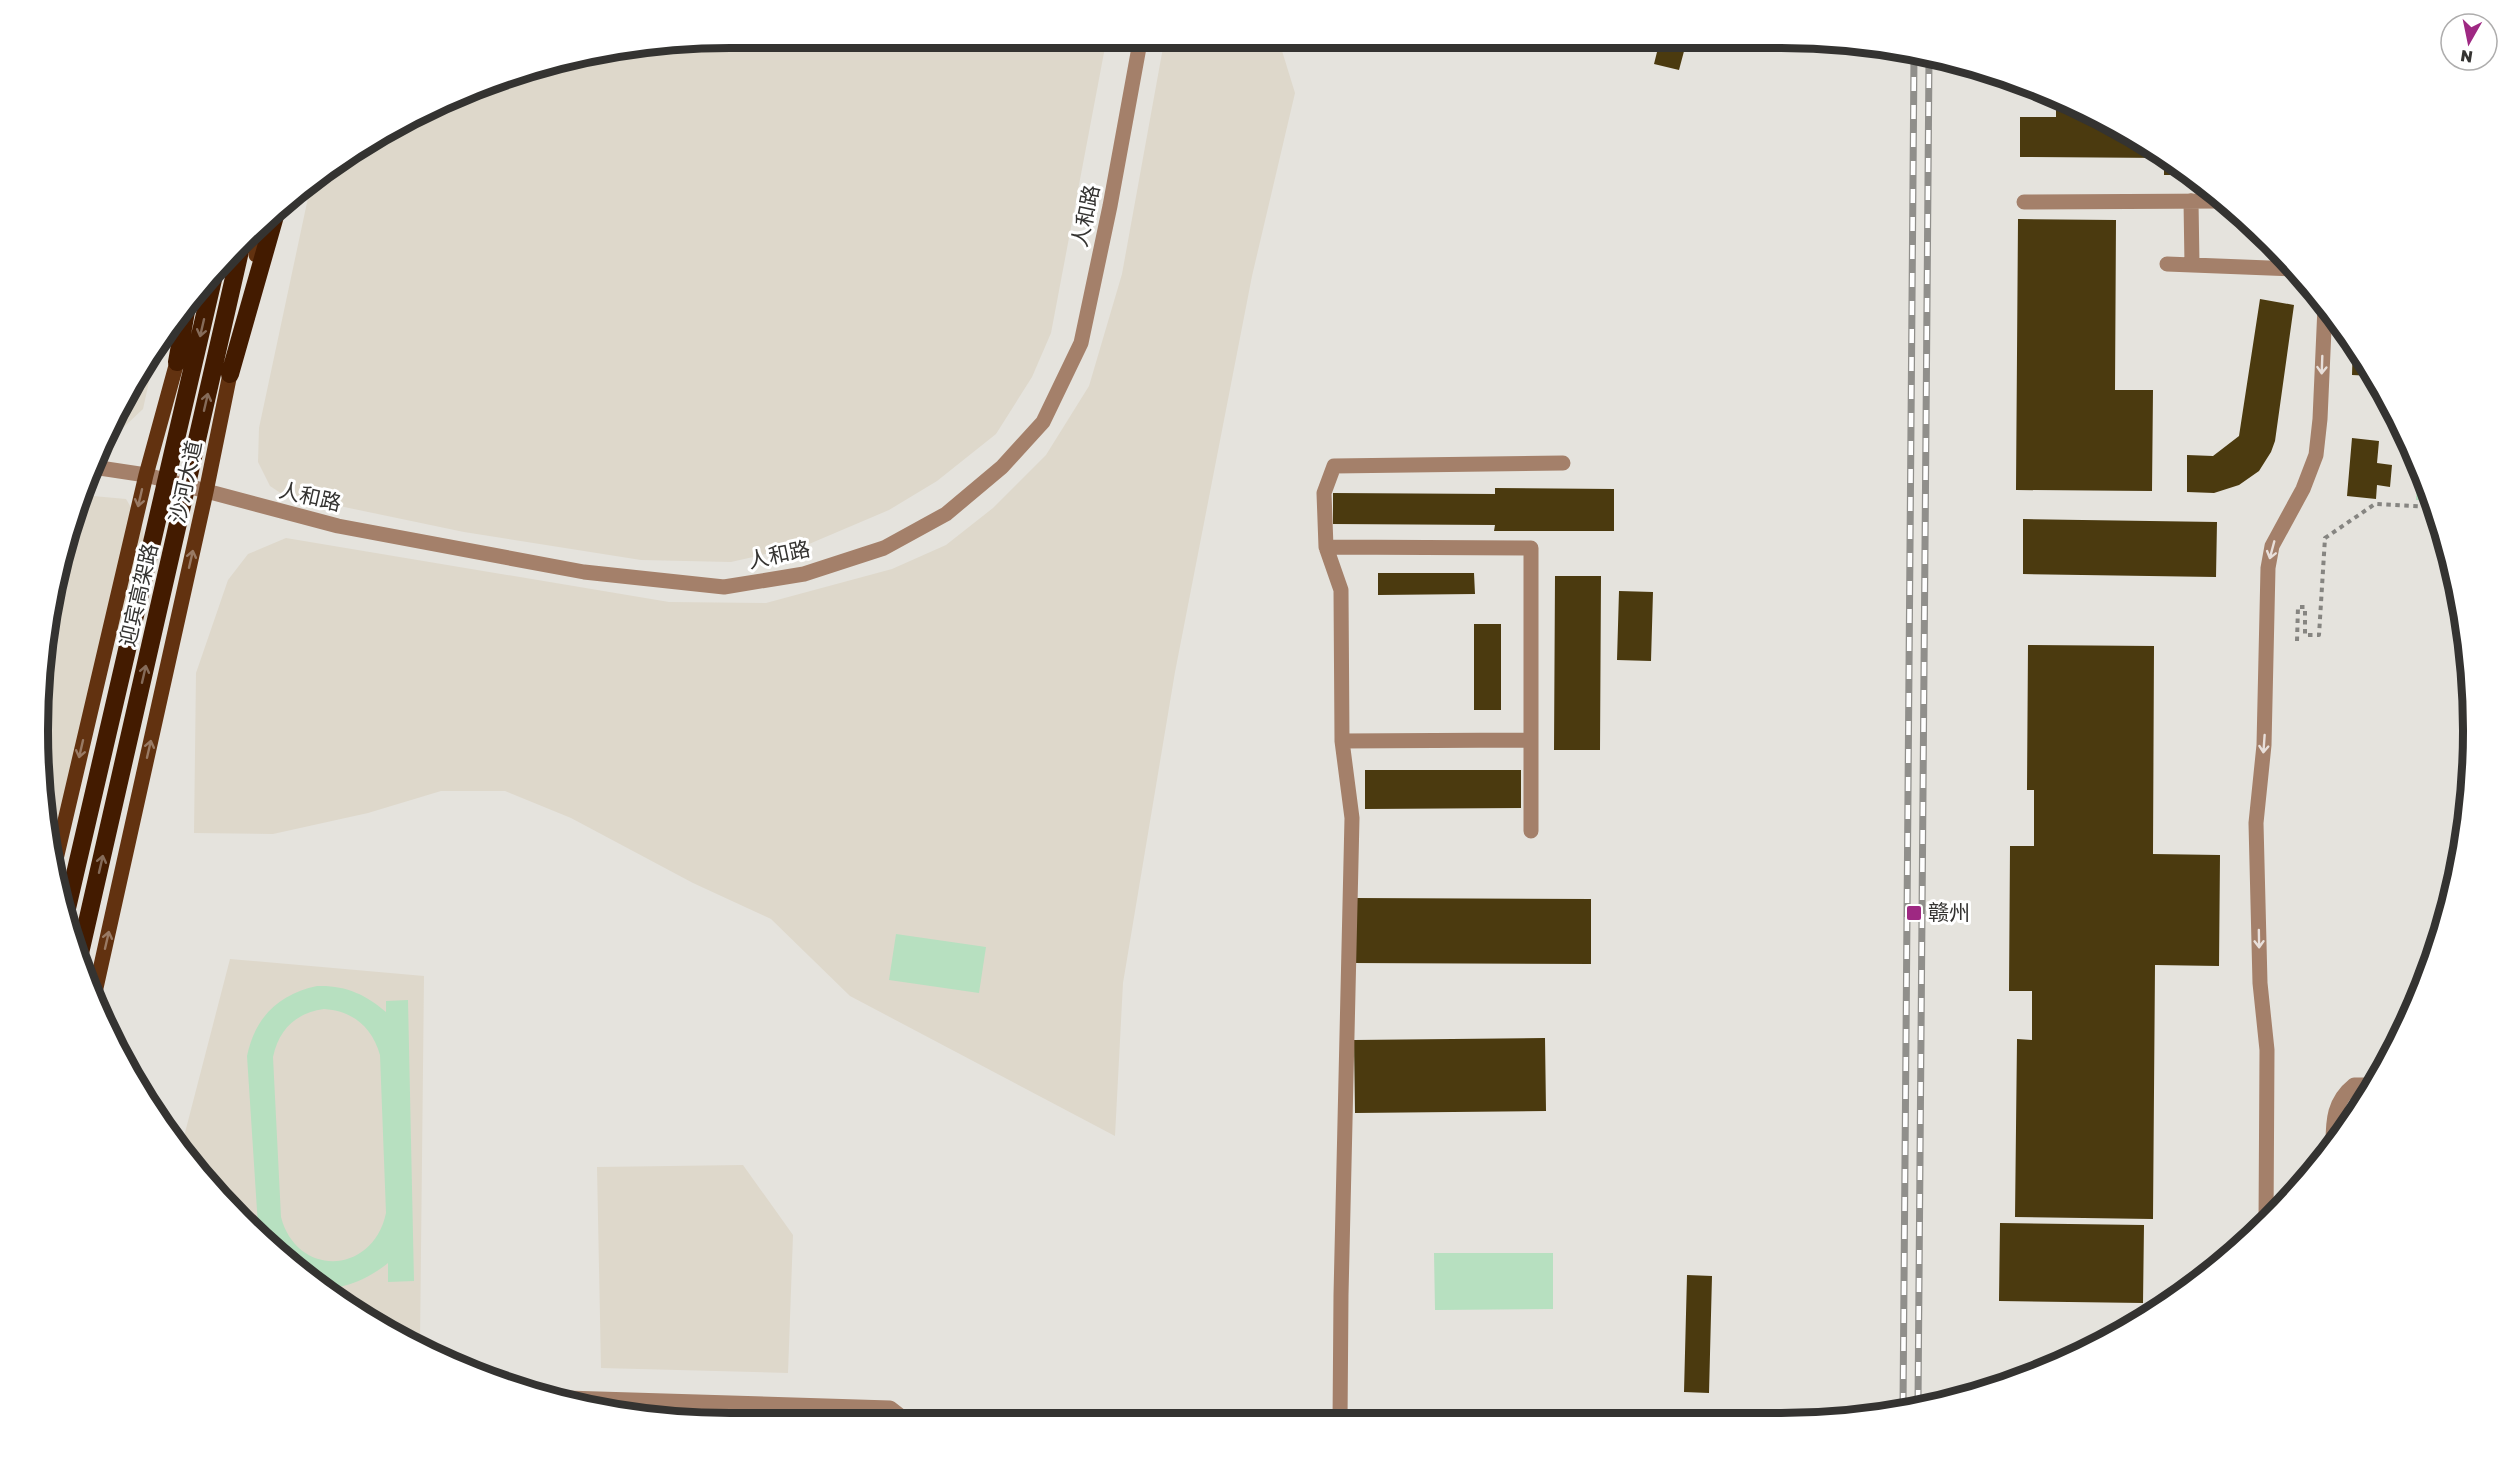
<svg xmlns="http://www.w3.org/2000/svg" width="2511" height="1461" font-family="'Golos Text','Noto Sans SC',sans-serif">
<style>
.built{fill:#ded8cb}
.green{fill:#b7e0c0;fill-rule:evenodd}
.building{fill:#4b3a0f}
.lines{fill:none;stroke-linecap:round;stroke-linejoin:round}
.path{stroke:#868581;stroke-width:4;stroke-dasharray:4.5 4.5;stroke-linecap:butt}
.minor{stroke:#a4806a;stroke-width:15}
.major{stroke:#623210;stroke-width:15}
.highway{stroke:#431b00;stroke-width:18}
.rail-casing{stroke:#908f8b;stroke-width:7}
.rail{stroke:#fff;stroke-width:4.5;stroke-dasharray:14;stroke-linecap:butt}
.oneway{stroke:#856b59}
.oneway2{stroke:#e8dfda}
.oneway3{stroke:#997a64}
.poi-dot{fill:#9e2882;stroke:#fff;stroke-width:2}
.labels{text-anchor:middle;stroke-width:6;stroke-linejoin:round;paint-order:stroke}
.street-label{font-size:21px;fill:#343331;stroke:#fff}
.poi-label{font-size:21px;fill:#343331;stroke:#fff;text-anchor:start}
.rim{fill:none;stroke:#343331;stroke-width:8}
</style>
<rect width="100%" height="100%" fill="#e5e3dd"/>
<path class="built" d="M1279 41 1295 93 1252 276 1175 672 1123 983 1115 1136 850 996 771 919 693 883 571 818 505 791H441L368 813 273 834 194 833 196 673 228 580 248 554 286 538 669 602 766 603 892 569 946 545 993 508 1046 455 1089 386 1122 274 1164 42Z
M1106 42 1051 333 1032 377 996 434 937 481 889 510 809 544 731 562 641 560 464 532 282 494 270 486 258 462 259 428 312 179 424 109 508 74 640 43Z
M158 341 143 409 110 440 103 438 109 424Z
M82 495 126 499 142 526 145 545 74 769 50 858 38 731 61 551Z
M230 959 424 976 420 1343 346 1307 273 1251 180 1152Z
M743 1165 793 1235 788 1373 601 1368 597 1167Z"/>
<path class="green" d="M2418 460 2421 465 2432 501 2416 500Z
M896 934 986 947 979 993 889 980Z
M317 986C345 985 365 994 386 1012V1001L408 1000 414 1281 388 1282V1263C371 1277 338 1295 315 1284 306 1279 298 1270 290 1264 275 1253 264 1244 258 1226L247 1056C255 1017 279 994 317 986ZM324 1009C353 1011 372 1027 380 1055L386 1213C373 1275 297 1278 281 1217L273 1057C279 1029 296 1013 324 1009Z
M1434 1253H1553V1309L1435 1310Z"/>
<path class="building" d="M1660 40H1687L1679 70 1654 64Z
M2056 101 2165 154 2191 175H2164V158L2020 157V117H2056Z
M2018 219 2116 220 2115 390H2153L2152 491 2016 490Z
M2260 299 2294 305 2275 441 2271 452 2259 471 2239 485 2214 493 2187 492V455L2213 456 2239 436Z
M2353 341 2357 345 2373 376 2352 375Z
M2352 438 2379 441 2377 463 2392 465 2390 487 2377 485 2376 499 2347 496Z
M1495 488 1614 489V531H1494L1495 525 1333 524V493L1495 494Z
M2023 519 2217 522 2216 577 2023 574Z
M1378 573H1474L1475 594 1378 595Z
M1555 576H1601L1600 750H1554Z
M1619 591 1653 592 1651 661 1617 660Z
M1474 624H1501V710H1474Z
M2028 645 2154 646 2153 854 2220 855 2219 966 2155 965 2153 1219 2015 1217 2017 1039 2032 1040V991H2009L2010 846H2034V790H2027Z
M1365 770H1521V808L1365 809Z
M1352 898 1591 899V964L1352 963Z
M1545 1038 1546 1111 1355 1113 1354 1040Z
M2000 1223 2144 1225 2143 1303 1999 1301Z
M1687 1275 1712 1276 1709 1393 1684 1392Z"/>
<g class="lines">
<path class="path" d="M2297 641 2298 607H2305V635H2319L2325 538 2375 504 2433 507"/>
<path class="minor" d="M2191 201 2192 264
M2024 202 2222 201
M2167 264 2294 269
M93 467 146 475 338 526 584 572 724 587 804 574 884 548 946 514 1002 467 1043 422 1081 343 1110 206 1140 42
M1326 547 1531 548V831
M1342 741 1529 740
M2333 1144C2333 1120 2334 1101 2354 1085H2373
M2266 1224 2267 1050 2260 983 2256 823 2264 745 2268 568 2272 546 2303 489 2316 455 2320 419 2325 307
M566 1398 890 1408 908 1422
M1340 1422 1341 1295 1352 818 1342 741 1341 590 1326 547 1324 493 1334 466 1563 463"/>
<path class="major" d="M256 255 263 220
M53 872 146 475 180 351
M94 997 206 492 232 364"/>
<path class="highway" d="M177 362 187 306
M230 374 277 209
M65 917 215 271
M78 962 243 238"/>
<g class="rail-casing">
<path id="rail" d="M1918 1404 1929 59
M1903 1407 1914 56"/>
</g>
<use href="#rail" class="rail"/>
</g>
<defs><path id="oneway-shaft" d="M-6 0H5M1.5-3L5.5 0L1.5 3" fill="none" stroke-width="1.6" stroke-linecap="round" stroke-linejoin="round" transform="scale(1.5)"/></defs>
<g class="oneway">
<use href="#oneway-shaft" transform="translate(202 328) rotate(103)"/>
<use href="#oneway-shaft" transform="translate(206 402) rotate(-77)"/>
<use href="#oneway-shaft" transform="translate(144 674) rotate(-77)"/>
<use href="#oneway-shaft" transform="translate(101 864) rotate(-77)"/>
</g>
<g class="oneway2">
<use href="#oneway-shaft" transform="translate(2322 365) rotate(92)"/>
<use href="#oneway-shaft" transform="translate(2272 550) rotate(105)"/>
<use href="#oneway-shaft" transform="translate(2264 744) rotate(94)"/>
<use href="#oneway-shaft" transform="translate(2259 939) rotate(89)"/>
</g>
<g class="oneway3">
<use href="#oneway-shaft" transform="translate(140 498) rotate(103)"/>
<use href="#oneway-shaft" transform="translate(191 559) rotate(-77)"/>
<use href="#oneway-shaft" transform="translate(81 749) rotate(103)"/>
<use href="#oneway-shaft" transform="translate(149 749) rotate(-77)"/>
<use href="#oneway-shaft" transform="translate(107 940) rotate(-77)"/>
</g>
<rect class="poi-dot" x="1906" y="905" width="16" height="16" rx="3"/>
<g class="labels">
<g class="street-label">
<text transform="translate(1086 216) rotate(-78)" y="7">人和路</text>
<text transform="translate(186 482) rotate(-78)" y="7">沙河大道</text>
<text transform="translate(310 497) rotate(13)" y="7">人和路</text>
<text transform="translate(779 555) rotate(-12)" y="7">人和路</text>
<text transform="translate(139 595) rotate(-77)" y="7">迎宾高架路</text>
</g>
<g class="poi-label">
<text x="1928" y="920">赣州</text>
</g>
</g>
<path d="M0 0H2511V1461H0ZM730 48H1781A682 682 0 0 1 2463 730V731A682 682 0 0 1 1781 1413H730A682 682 0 0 1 48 731V730A682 682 0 0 1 730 48Z" fill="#fff" fill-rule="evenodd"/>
<path class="rim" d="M730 48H1781A682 682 0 0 1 2463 730V731A682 682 0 0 1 1781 1413H730A682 682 0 0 1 48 731V730A682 682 0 0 1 730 48Z"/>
<g transform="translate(2469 42) rotate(189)"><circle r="28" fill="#ffffff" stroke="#aeadad" stroke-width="1.5"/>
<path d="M0-4.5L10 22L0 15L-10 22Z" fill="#9e2882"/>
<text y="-9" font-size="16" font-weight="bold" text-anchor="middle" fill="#343331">N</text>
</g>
</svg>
